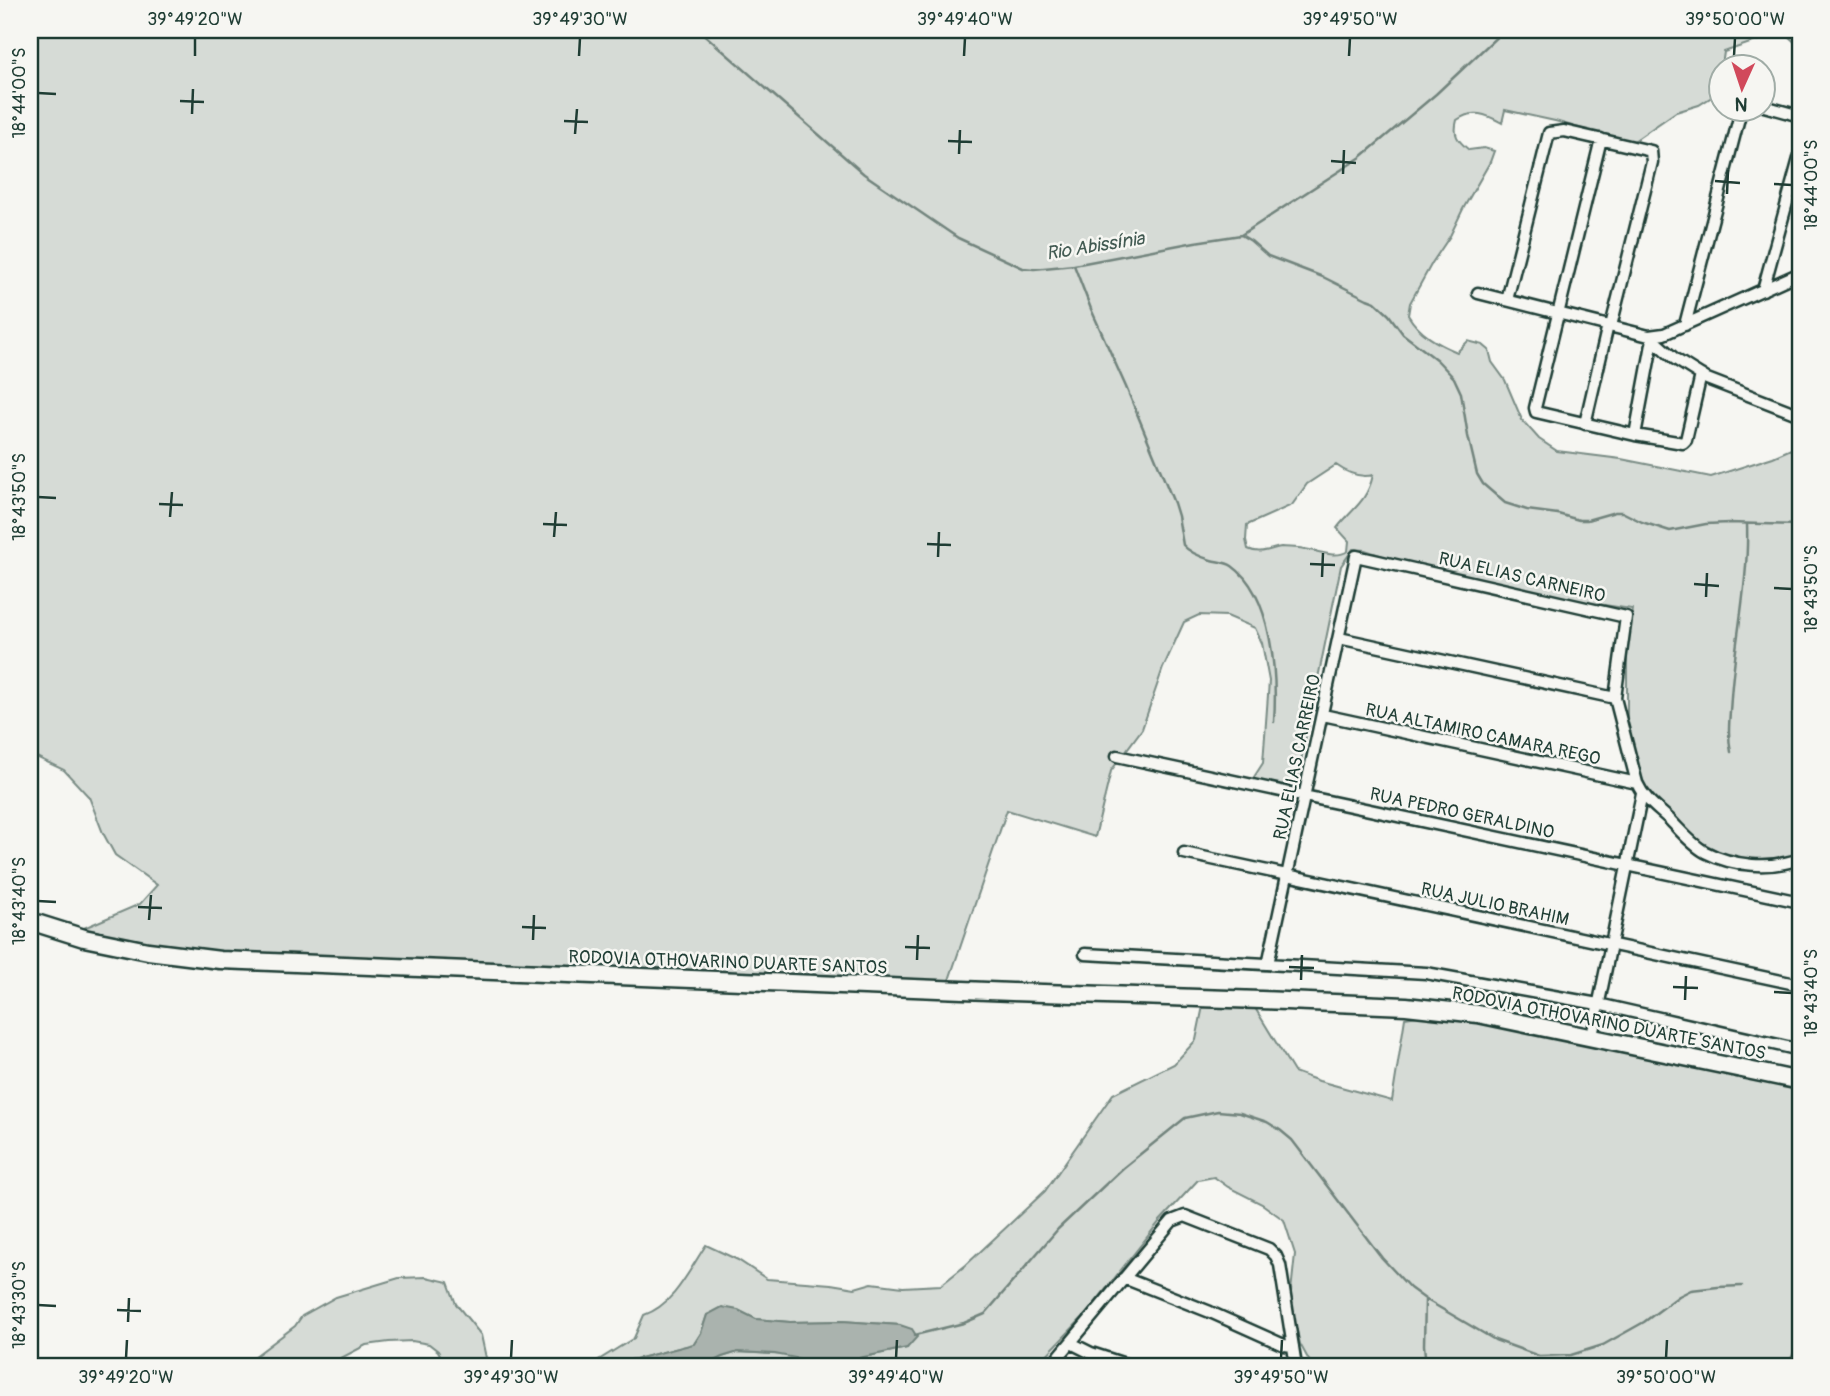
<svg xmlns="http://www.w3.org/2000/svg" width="1830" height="1396" font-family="Pangolin,sans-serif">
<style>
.green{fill:#d6dbd6;stroke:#7a8c85;stroke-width:2;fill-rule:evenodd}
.water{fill:#aab3ae;stroke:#72847d;stroke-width:2}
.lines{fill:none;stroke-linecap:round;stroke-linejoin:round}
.stream{stroke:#72847d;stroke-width:2.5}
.minor-casing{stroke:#1f3d34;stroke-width:15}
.primary-casing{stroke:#1f3d34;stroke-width:21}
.minor{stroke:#f6f6f2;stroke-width:10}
.primary{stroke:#f6f6f2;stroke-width:16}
.ticks{fill:none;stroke:#1f3d34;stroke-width:2.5}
.labels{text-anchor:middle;stroke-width:5;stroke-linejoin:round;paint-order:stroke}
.street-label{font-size:18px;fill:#1f3d34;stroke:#f6f6f2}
.water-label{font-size:19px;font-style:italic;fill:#425a52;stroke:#f6f6f2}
.neatline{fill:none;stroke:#1f3d34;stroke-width:2.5}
.ticks-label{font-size:18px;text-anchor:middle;fill:#1f3d34}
</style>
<rect width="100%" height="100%" fill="#f6f6f2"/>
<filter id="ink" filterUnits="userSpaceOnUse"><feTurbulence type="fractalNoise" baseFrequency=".0143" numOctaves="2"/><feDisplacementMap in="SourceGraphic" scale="14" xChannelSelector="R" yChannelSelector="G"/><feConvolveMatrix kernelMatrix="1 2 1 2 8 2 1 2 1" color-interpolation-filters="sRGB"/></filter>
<g filter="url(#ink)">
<path class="green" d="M30 30H1800V47L1788 36 1773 35 1724 52 1718 93 1699 105 1676 112 1631 143 1555 121 1505 110 1502 123C1486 114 1473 109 1457 120 1453 135 1457 140 1469 150L1484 148 1494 151 1490 162 1463 209 1450 236 1432 263 1410 303 1408 315C1419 334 1438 344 1457 352L1468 341 1483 345 1489 350 1492 362 1505 380 1522 420 1539 439 1557 451 1621 459 1711 477 1773 457 1800 445V855L1763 861 1733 859 1701 842 1652 800 1639 772 1627 723V649L1632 609 1522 593 1401 562 1365 550 1353 549 1341 566 1295 790 1252 780 1263 763 1269 681 1262 643 1255 628 1227 616 1199 615 1184 622 1163 668 1142 729 1111 771 1095 837 1007 810 948 983 199 954 77 931 140 904 157 885 115 855 103 833 89 797 64 770 30 754ZM1336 465C1347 473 1360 478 1373 475 1367 502 1353 508 1337 528L1349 541 1348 551C1335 560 1313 549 1298 548 1293 548 1287 547 1281 547 1269 549 1260 555 1248 549L1246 540 1247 525 1292 505 1307 484Z
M1203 1006 1255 1008 1294 1072 1319 1081 1392 1101 1405 1018 1424 1015 1474 1020 1800 1088V1341L1787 1366H1312L1300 1344 1290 1301 1295 1254 1284 1220 1262 1204 1228 1187 1214 1177 1198 1180 1160 1221 1086 1314 1039 1363 1032 1366H704L722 1357 738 1352 854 1359 907 1348 900 1325 842 1321 790 1322 755 1319 738 1310 707 1315 701 1333 694 1344 636 1359 625 1361 620 1366H589L634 1338 644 1315C675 1304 689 1270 706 1245L738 1260 767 1279 831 1284 855 1288 872 1283 903 1287 941 1285 966 1265 1045 1191 1113 1094 1174 1064 1196 1040Z
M426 1277 448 1282 456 1304 481 1335 486 1358 497 1366H446L438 1351 429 1344 412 1341 389 1342 366 1345 326 1366H242L295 1326 302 1316 336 1297 399 1278Z"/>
<path class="water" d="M722 1307 738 1310 756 1319 790 1322 842 1321 900 1325 912 1329 917 1337 907 1348 854 1359 816 1362 775 1354 738 1352 722 1357 704 1366H620L625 1361 636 1359 694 1344 701 1333 707 1315Z"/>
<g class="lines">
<path class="stream" d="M699 30 864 174 958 238 1023 268 1034 269 1074 265 1195 242 1241 235 1361 157 1436 94 1504 30
M1241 235 1251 241 1268 256 1323 277 1367 299 1375 302 1389 315 1403 334 1437 360 1454 378 1461 393 1468 436 1477 474 1483 484 1505 503 1527 510 1558 514 1579 520H1587L1615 512H1622L1642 522 1670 531 1706 524 1729 523 1800 525
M1074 265 1091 309 1126 387 1174 503 1178 516 1183 545C1189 552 1201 557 1211 560 1218 562 1226 562 1232 566 1273 595 1277 676 1274 722
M1731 752C1727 734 1730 716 1731 697 1735 639 1749 582 1747 524
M1425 1300 1424 1345 1426 1366
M915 1335 964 1323 985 1314 1058 1229 1123 1168 1185 1118 1218 1111 1240 1113 1267 1122 1280 1130 1292 1140 1382 1258 1410 1288 1425 1299 1495 1340 1539 1356 1571 1355 1603 1345 1644 1322 1679 1296 1691 1290 1718 1287 1742 1286
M386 1366 415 1362 429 1366
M599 1366C610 1359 614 1361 625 1366"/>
<g class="minor-casing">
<path id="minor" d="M1764 106 1800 116
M1601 139 1535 408 1536 412 1635 435 1683 443 1686 440 1701 375
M1763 290 1800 155
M1478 293 1649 336 1664 334 1800 273
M1507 300 1549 133 1564 131 1651 151 1652 162 1611 326
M1685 325 1740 114 1744 108
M1649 336 1675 359 1707 379 1800 415
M1585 424 1608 325
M1635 435 1653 339
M1339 638 1615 698
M1323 715 1637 783
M1117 756 1800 902
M1184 853 1800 985
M1085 954 1426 973 1598 1004 1800 1050
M1268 964 1356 556 1626 617 1615 698 1637 783C1644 799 1657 808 1669 819 1680 830 1691 844 1705 852 1734 867 1770 869 1800 859
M1592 1036 1642 794
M1124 1278 1210 1312 1284 1345 1293 1346
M1071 1343 1091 1353 1131 1366
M1051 1366 1172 1221 1185 1216 1269 1249 1276 1256 1280 1265 1296 1366"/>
</g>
<g class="primary-casing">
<path id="primary" d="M30 921 84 938 148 951 220 960 1012 992 1261 1000 1406 1006 1478 1014 1800 1081"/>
</g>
<use href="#minor" class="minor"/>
<use href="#primary" class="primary"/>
</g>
</g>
<path class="ticks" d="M195 56V38M579 56 580 38M964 56 965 38M1349 56 1350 38M1734 56 1735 38M38 93 56 94M180 101 204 102M192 114 193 89M564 121 588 122M575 134 577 109M948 141 972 142M959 154 960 130M1331 161 1356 163M1343 174 1344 150M1715 181 1740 183M1774 184 1792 185M1727 194 1728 170M38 497 56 498M159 504 183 505M170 517 172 492M543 524 567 525M554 537 556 512M927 544 951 545M938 557 939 532M1310 564 1335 565M1322 577 1323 553M1694 584 1719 586M1774 588 1792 589M1706 597 1707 573M38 901 56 902M138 907 162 908M149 920 151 895M522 927 546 928M533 940 534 915M905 947 930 948M917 960 918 935M1289 967 1314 968M1301 980 1302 955M1673 987 1698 988M1774 992 1792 993M1685 1000 1686 976M38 1305 56 1306M117 1310 141 1311M128 1322 129 1298M126 1358 127 1340M511 1358 512 1340M896 1358 897 1340M1281 1358 1282 1340M1666 1358 1667 1340"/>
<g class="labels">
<g class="street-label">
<text transform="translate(1522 577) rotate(13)" y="6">RUA ELIAS CARNEIRO</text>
<text transform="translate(1483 734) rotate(12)" y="6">RUA ALTAMIRO CAMARA REGO</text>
<text transform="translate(1297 757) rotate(-78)" y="6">RUA ELIAS CARREIRO</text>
<text transform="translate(1462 813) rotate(12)" y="6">RUA PEDRO GERALDINO</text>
<text transform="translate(1495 904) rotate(12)" y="6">RUA JULIO BRAHIM</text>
<text transform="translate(728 962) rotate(2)" y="6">RODOVIA OTHOVARINO DUARTE SANTOS</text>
<text transform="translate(1609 1023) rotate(11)" y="6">RODOVIA OTHOVARINO DUARTE SANTOS</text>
</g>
<g class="water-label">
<text transform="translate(1095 245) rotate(-9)" y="7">Rio Abissínia</text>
</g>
</g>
<rect width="1830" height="1396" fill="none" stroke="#f6f6f2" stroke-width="77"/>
<g transform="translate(1742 88) rotate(183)"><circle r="33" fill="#f6f6f2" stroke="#a0aca6" stroke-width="2"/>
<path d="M0-5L12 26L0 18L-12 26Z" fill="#d1495b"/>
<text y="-10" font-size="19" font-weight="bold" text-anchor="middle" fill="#1f3d34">N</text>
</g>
<rect x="38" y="38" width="1754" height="1320" class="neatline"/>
<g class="ticks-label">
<text x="195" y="25">39°49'20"W</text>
<text x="580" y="25">39°49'30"W</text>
<text x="965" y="25">39°49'40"W</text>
<text x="1350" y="25">39°49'50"W</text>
<text x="1735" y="25">39°50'00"W</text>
<text transform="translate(19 93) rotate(-90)" y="6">18°44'00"S</text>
<text transform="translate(1811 185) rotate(-90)" y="6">18°44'00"S</text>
<text transform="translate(19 497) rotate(-90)" y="6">18°43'50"S</text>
<text transform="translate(1811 589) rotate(-90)" y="6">18°43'50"S</text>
<text transform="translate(19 901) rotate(-90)" y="6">18°43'40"S</text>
<text transform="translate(1811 993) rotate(-90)" y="6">18°43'40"S</text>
<text transform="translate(19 1305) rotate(-90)" y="6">18°43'30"S</text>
<text x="126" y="1383">39°49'20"W</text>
<text x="511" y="1383">39°49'30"W</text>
<text x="896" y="1383">39°49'40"W</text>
<text x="1281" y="1383">39°49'50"W</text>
<text x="1666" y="1383">39°50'00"W</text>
</g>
</svg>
